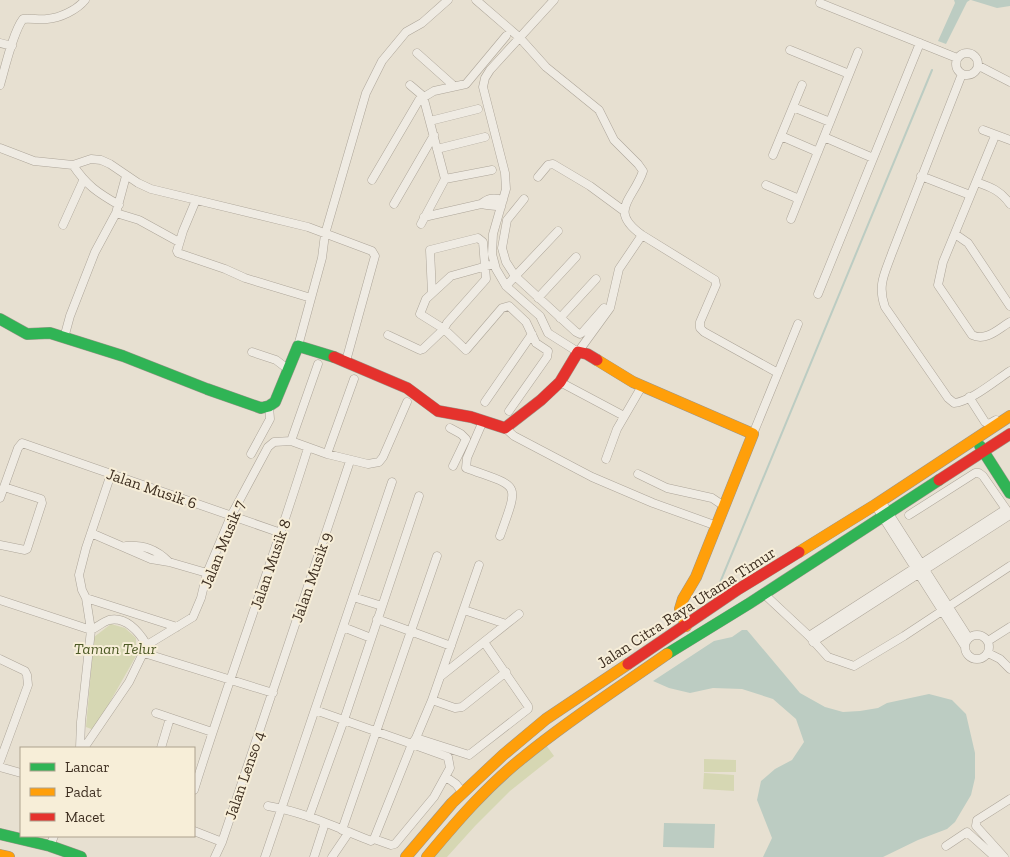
<svg xmlns="http://www.w3.org/2000/svg" width="1010" height="857" font-family="'Zilla Slab',serif">
<style>
.green{fill:#d6d7b3}
.water{fill:#bcccc2}
.lines{fill:none;stroke-linecap:round;stroke-linejoin:round}
.stream{stroke:#bcccc2;stroke-width:2}
.street-casing{stroke:#ada599;stroke-width:9}
.fast-casing{stroke:#9c958a;stroke-width:12}
.slow-casing{stroke:#9c958a;stroke-width:12}
.jam-casing{stroke:#9c958a;stroke-width:12}
.street{stroke:#efebe3;stroke-width:8}
.fast{stroke:#30b455;stroke-width:11}
.slow{stroke:#ff9f0a;stroke-width:11}
.jam{stroke:#e5322d;stroke-width:11}
.labels{text-anchor:middle;stroke-width:4;stroke-linejoin:round;paint-order:stroke}
.street-label{font-size:16px;fill:#3d2e20;stroke:#f7eed8}
.park-label{font-size:16px;font-style:italic;fill:#4d5a26;stroke:#f7eed8}
</style>
<rect width="100%" height="100%" fill="#e7e0d1"/>
<path class="green" d="M111 624 125 628 136 638V656L94 730 86 727 94 637Z
M543 741 554 756 510 791 475 826 447 857H427Z
M704 759 736 760V772H704Z
M704 773 734 775V791L703 789Z"/>
<path class="water" d="M954 0H970L967 2 946 44 938 41 955 3Z
M971 0H1010V6L997 8Z
M742 630H747L800 693 825 707 843 712 860 711 878 708 887 703 929 694 952 700 966 714 975 753V778L971 795 955 822 947 829 918 840 883 857H763L772 838 757 800 761 781 775 769 792 760 804 742 796 719 773 699 742 689 713 688 690 693 669 688 653 681 714 641 732 637Z
M664 823 715 824 714 848 663 847Z"/>
<g class="lines">
<path class="stream" d="M719 585 932 70"/>
<g class="street-casing">
<path id="street" d="M476 0 520 38 546 67 599 110 614 140 638 164 643 171C634 199 607 210 642 235L715 280 716 285 700 322V328L704 332 778 373
M554 0 490 70 485 78 483 87 505 173 506 189 493 234 492 254 496 269 506 286 540 316 548 333 578 352 610 308 619 269 642 235
M820 3 957 58
M0 43 12 46
M790 50 849 74
M956 64a11 11 0 1 1 22 0a11 11 0 1 1-22 0Z
M417 53 454 86
M979 66 1010 82
M962 74 892 253C885 273 877 285 885 307L948 398 954 403C970 402 996 380 1010 371
M0 85C5 68 13 32 23 19 31 18 39 20 47 19 60 18 77 10 85 0
M410 85 423 96 445 179 421 224
M793 107 830 122
M430 121 478 109
M983 130 1010 140
M781 136 818 152
M995 136 943 262 938 285 972 335C986 342 998 329 1010 322
M824 137 873 158
M0 148 34 161 73 165 91 159 101 160 110 164 138 183 151 189 308 227 372 251 375 256 346 361
M437 149 485 137
M773 155 802 85
M73 165C86 185 98 193 119 205
M921 176 970 195
M538 177 548 165 553 164 590 186 624 211
M445 179 492 170
M372 180 419 100 434 91 466 84 506 36
M976 182C991 187 1001 191 1010 204
M766 185 799 199
M524 199 507 220 502 248 506 262 515 276 576 332 580 334 583 332 604 308
M196 200 183 231 177 251 178 253 225 269 245 278 311 298
M394 204 434 135
M481 204C488 198 494 197 503 200
M116 213 139 220 179 242
M424 217 481 204C488 206 494 205 501 207
M791 219 858 52
M63 225 83 181
M955 234 968 243 1010 306
M494 264 451 276 426 299 420 314 444 329 466 350 502 308 509 306 526 322 536 343 548 351 547 357 509 411
M506 286 558 231
M818 294 920 43
M538 298 576 257
M560 318 596 279
M388 335 420 350 423 349 444 329 447 323 486 279 483 242 478 238 430 250 432 293
M64 338 70 316 95 252 116 213 126 176
M298 346 322 258 325 234 366 93 382 61 406 32 422 23 448 0
M252 352 276 360 289 370
M560 382 624 416
M969 397 985 422 989 424 996 420
M485 402 532 334
M483 421 467 458 466 468C520 488 520 480 500 536
M450 428 461 434 466 439 453 466
M505 428 514 436 592 477 653 503 717 526
M753 434 798 324
M291 441 318 364
M251 454 270 419 269 406
M327 454 354 379
M606 459 617 429 642 386
M638 474 667 488 712 498 724 506
M0 498 18 448 22 443 281 533
M881 501 968 637
M875 505 964 645
M909 515 975 473H979L983 476 1008 512
M91 533 151 559 169 562 207 573
M0 545 25 550 27 549 42 503 41 499 4 487
M126 546C144 545 156 549 169 562
M764 594 809 636 828 657 854 666 904 636 1010 566
M353 597 382 606
M86 598 177 627
M0 600 91 630
M464 610 506 624
M377 619 451 646
M343 627 371 638
M965 647a12 12 0 1 1 24 0a12 12 0 1 1-24 0Z
M809 636 1006 509
M988 641 1010 627
M813 642 1010 515
M147 645 193 617 201 598 207 573 231 516 268 447 274 442 291 441 327 454 368 464 379 462 383 457 407 402
M144 653 273 693
M988 653 1000 659 1010 669
M0 659 25 671 27 675 28 685 0 761
M441 676 519 614
M432 700 455 708 462 707 506 672
M315 710 412 744 416 738 469 755 528 709V706L484 642
M156 713 212 732
M416 738 432 700 479 565
M80 748 81 722 91 630 86 598 82 590 79 575 86 548 111 474
M84 748 129 682 147 645C139 632 126 616 109 620 103 622 97 627 91 630
M161 748 170 718
M0 767 21 773
M446 777 456 784 463 793
M194 790C230 675 272 563 308 448
M268 806C304 812 338 828 371 841L374 839 391 845 395 844 434 797 450 768 448 757 412 744 374 839
M309 817 344 720 419 496
M342 830 437 556
M194 831 222 842
M50 846 54 836
M946 846 967 832 995 857
M215 857 222 842 350 461
M265 857 392 482
M314 857 325 823
M332 857 349 832
M1004 857 976 826 977 820 1010 799"/>
</g>
<g class="fast-casing">
<path id="fast" d="M0 319 27 334 50 333 123 356 207 389 261 408 269 406 275 402 298 346 334 357
M980 446 1010 493
M667 654 750 603 939 480
M0 834 50 846 81 857"/>
</g>
<g class="slow-casing">
<path id="slow" d="M597 360 633 382 753 434 696 577 683 599 680 609 686 626
M799 552 875 505 1010 416
M0 855 9 857
M406 857 452 803 503 755 546 719 628 664
M427 857C457 821 488 785 525 756 570 719 620 687 667 654"/>
</g>
<g class="jam-casing">
<path id="jam" d="M334 357 407 388 438 411 471 417 505 428 541 400 560 382 578 352 587 354 597 360
M939 480 1010 434
M628 664 737 590 799 552"/>
</g>
<use href="#street" class="street"/>
<use href="#fast" class="fast"/>
<use href="#slow" class="slow"/>
<use href="#jam" class="jam"/>
</g>
<g class="labels">
<g class="street-label">
<text transform="translate(152 488) rotate(19)" y="6">Jalan Musik 6</text>
<text transform="translate(222 544) rotate(-68)" y="6">Jalan Musik 7</text>
<text transform="translate(270 564) rotate(-71)" y="6">Jalan Musik 8</text>
<text transform="translate(311 577) rotate(-71)" y="6">Jalan Musik 9</text>
<text transform="translate(686 607) rotate(-33)" y="6">Jalan Citra Raya Utama Timur</text>
<text transform="translate(244 775) rotate(-71)" y="6">Jalan Lenso 4</text>
</g>
<g class="park-label">
<text x="115" y="654">Taman Telur</text>
</g>
</g>
<rect x="20" y="747" width="175" height="90" fill="#f7eed8" stroke="#ada18e"/>
<rect x="30" y="763" width="25" height="8" fill="#30b455" stroke="#ada18e"/>
<text x="65" y="772" font-size="15" fill="#3d2e20">Lancar</text>
<rect x="30" y="788" width="25" height="8" fill="#ff9f0a" stroke="#ada18e"/>
<text x="65" y="797" font-size="15" fill="#3d2e20">Padat</text>
<rect x="30" y="813" width="25" height="8" fill="#e5322d" stroke="#ada18e"/>
<text x="65" y="822" font-size="15" fill="#3d2e20">Macet</text>
</svg>
